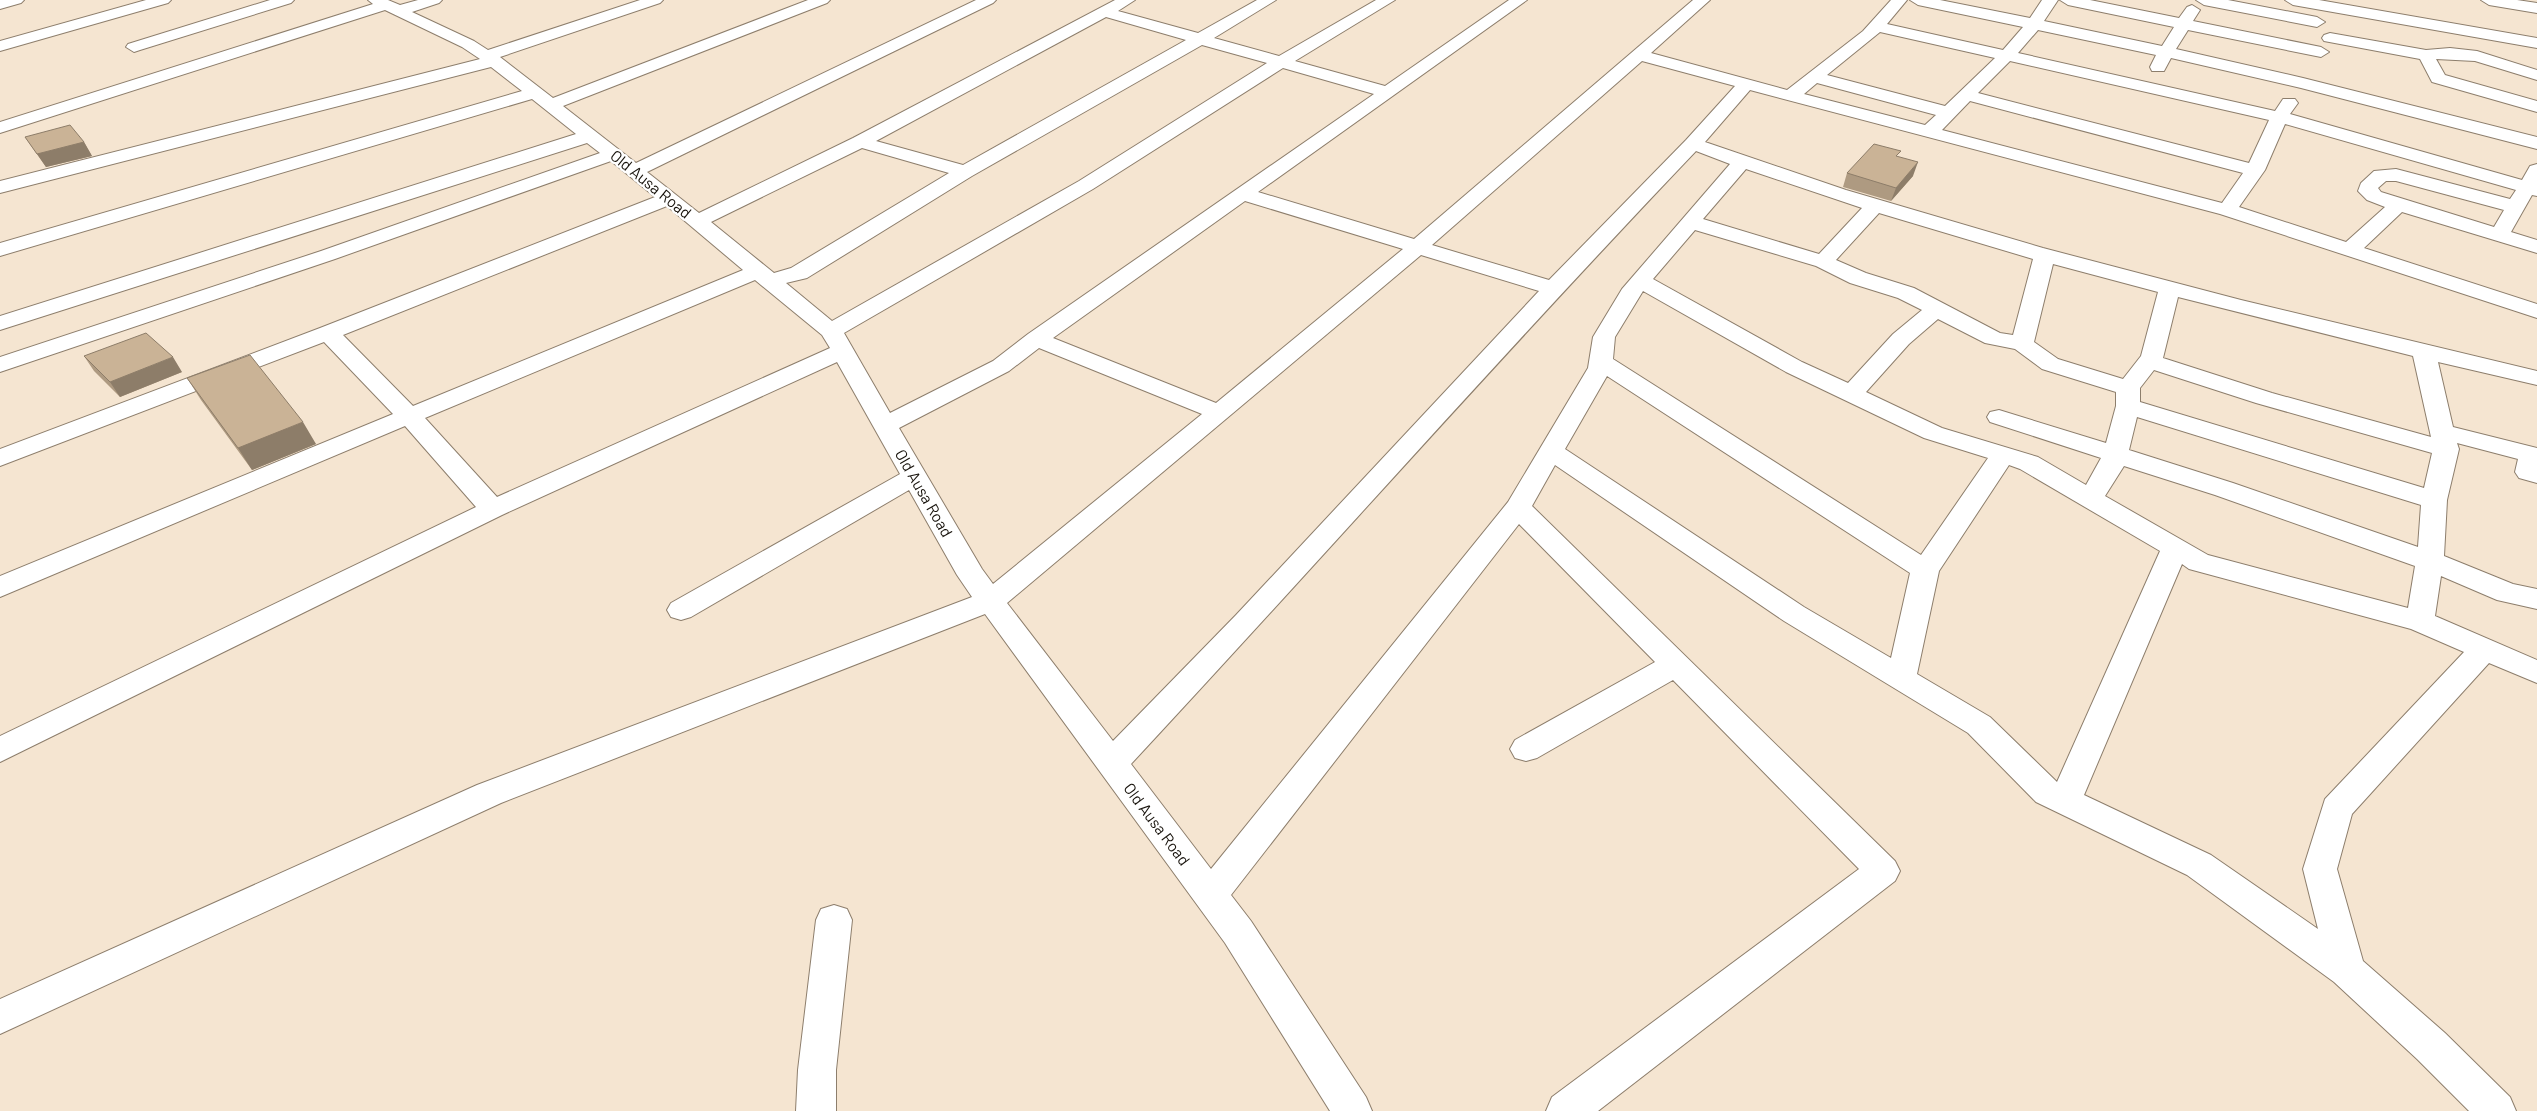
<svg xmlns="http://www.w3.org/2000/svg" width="2537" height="1111" font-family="Barlow,sans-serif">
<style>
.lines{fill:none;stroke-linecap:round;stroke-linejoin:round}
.minor-casing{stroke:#8d7e6c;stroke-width:2}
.minor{fill:#fff;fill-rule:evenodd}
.wall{fill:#ae9a81}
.shaded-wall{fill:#8d7d69}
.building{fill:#cab396;stroke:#8d7d69}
.labels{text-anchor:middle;stroke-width:4.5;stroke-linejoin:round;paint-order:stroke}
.street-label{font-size:16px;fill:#17120b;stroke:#fff}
</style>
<rect width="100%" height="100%" fill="#f5e5d1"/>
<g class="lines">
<g class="minor-casing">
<path id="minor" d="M0 0H24L21 3 0 9Z
M146 0H171L168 3 0 51V41Z
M270 0H294L291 3 140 50 134 52 126 47 128 44Z
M368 0H388L400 5 418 0H442L439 3 412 12 474 41 488 50 640 0H663L660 3 500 57 553 98 808 0H830L827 3 563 106 636 163 976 0H996L993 3 647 172 699 213 853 138 1115 0H1135L1118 11 1198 33 1257 0H1276L1214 38 1279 56 1376 0H1395L1295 61 1385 86 1509 0H1527L1258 192 1414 239 1693 0H1710L1651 53 1787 90 1863 31 1891 0H1907L1887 24 2003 50 2023 27 1918 5 1910 0H1940L2030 18 2042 0H2058L2044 21 2162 46 2174 27 2068 5 2060 0H2090L2179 18 2187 7 2192 5 2200 10 2193 21 2321 47 2329 52 2321 57 2188 30 2176 49 2303 78 2537 137V149L2301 88 2171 58 2164 71H2152L2150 67 2156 55 2038 30 2018 53 2275 111 2283 99H2295L2298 103 2290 114 2522 180 2530 166 2537 164V196L2532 195 2511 232 2537 240V253L2402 212 2364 248 2537 304V318L2220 214 1750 90 1705 142 1846 190 2043 248 2241 300 2537 371V385L2438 362 2453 427 2537 448V483L2519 478 2515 472 2518 459 2457 443 2459 449 2447 500 2444 556 2513 584 2537 589V609L2497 600 2441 576 2435 616 2537 660V683L2489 663 2352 814 2337 869 2363 961 2445 1033 2510 1097 2516 1111H2469L2417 1059 2334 982 2187 875 2036 802 1968 733 1784 621 1555 465 1532 506 1895 861 1900 871 1895 881 1598 1111H1546L1552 1097 1859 869 1673 680 1537 758 1526 761 1515 758 1510 749 1515 740 1655 662 1519 524 1231 895 1251 921 1366 1097 1372 1111H1330L1225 943 985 614 501 803 0 1034V999L477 785 972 597 957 575 909 490 691 617 681 620 671 617 667 610 671 603 900 474 837 362 502 515 0 762V736L476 507 405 426 0 597V576L393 414 324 342 0 466V449L320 328 655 197 611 161 335 259 0 372V357L321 251 600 153 587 143 0 330V316L576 134 532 99 0 256V243L522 91 491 67 0 193V181L480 59 462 47 385 10 0 133V122L373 4ZM1106 17 1186 40 963 165 876 141ZM1880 32 1995 58 1945 106 1827 75ZM1202 45 1267 63 1079 181 832 321 786 283 807 278 972 176ZM1642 61 1735 86 1686 140 1549 280 1432 245ZM2010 61 2269 120 2249 163 1978 93ZM1283 68 1374 94 1028 334 993 361 890 413 844 333 1093 189ZM1817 83 1936 115 1925 125 1804 94ZM1970 101 2243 173 2222 203 1942 130ZM2285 124 2516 190 2510 199 2396 169 2374 171 2361 183 2358 191 2367 200 2385 207 2346 242 2239 207 2265 170ZM862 148 949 173 791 268 774 273 711 222ZM1696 151 1730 164 1622 289 1593 337 1588 368 1508 502 1211 869 1131 764C1320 561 1504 352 1696 151ZM1746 169 1862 208 1819 254 1703 219ZM2386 181H2396L2504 210 2494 227 2381 192 2378 188ZM1245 201 1403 249 1216 403 1053 338ZM667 206 743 270 413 406 343 335ZM1879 213 2033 259 2013 335 2000 333 1914 288 1866 273 1836 260ZM1695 230 1816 266 1850 283 1898 298 1922 310 1893 334 1848 383 1802 362 1653 279ZM1421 255 1539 291 1236 615 1113 741 1007 603ZM2053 264 2158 292 2141 356 2123 379 2058 359 2034 342ZM755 280 822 335 830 348 497 497 425 418ZM1643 291 1786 372 1924 438 1988 458 1921 555 1613 359 1615 337ZM2178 297 2413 356 2431 437 2272 393 2163 358ZM1938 319 1985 343 2015 349 2042 369 2116 392V406L2106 443 1999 410 1990 412 1987 417 1990 422 2101 458 2086 485 2038 457 1942 428 1866 392 1909 344ZM1039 348 1202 414 993 584 982 569 899 428 1009 371ZM2154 370 2256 403 2432 453 2424 488 2140 402V388ZM1607 376 1910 573 1891 658 1804 607 1565 449ZM2137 417 2421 505 2418 547 2233 483 2129 450ZM2009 465 2020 469 2160 551 2057 782 1990 717 1917 674 1939 571ZM2124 466 2215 495 2415 566 2408 608 2208 555 2105 496ZM2182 564 2189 569 2411 629 2464 652 2325 799 2303 869 2318 929 2211 855 2084 795Z
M2196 0H2228L2317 17 2325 22 2317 27 2204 5Z
M2285 0H2319L2537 38V48L2293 5Z
M2481 0H2517L2537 3V13L2489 5Z
M2330 33 2426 50 2450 48 2477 51 2537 70V80L2475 61 2436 59 2445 75 2537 101V112L2432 82 2420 59 2324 41 2322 38 2324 35Z
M834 905 847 909 852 920 836 1070V1111H796L798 1070 816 920 821 909Z"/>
</g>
<use href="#minor" class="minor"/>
</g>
<path class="wall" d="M25 137 84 142 92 156 46 167Z
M1899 157 1913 176 1891 201 1843 187 1847 173Z
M84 356 182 372 120 397 94 371Z
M187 378 316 444 252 470 201 400Z"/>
<path class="shaded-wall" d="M84 142 92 156 46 167 37 154Z
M1918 162 1913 176 1891 201 1896 188Z
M173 357 182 372 120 397 110 382Z
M303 422 316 444 252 470 238 448Z"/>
<path class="building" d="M70 125 84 142 37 154 25 137Z
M1874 144 1901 151 1896 156 1918 162 1896 188 1847 173Z
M146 333 173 357 110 382 84 356Z
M250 355 303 422 238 448 187 378Z"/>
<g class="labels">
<g class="street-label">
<text transform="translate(651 184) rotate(39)" y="6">Old Ausa Road</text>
<text transform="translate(924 493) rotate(60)" y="6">Old Ausa Road</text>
<text transform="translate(1157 824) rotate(53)" y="6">Old Ausa Road</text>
</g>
</g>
</svg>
